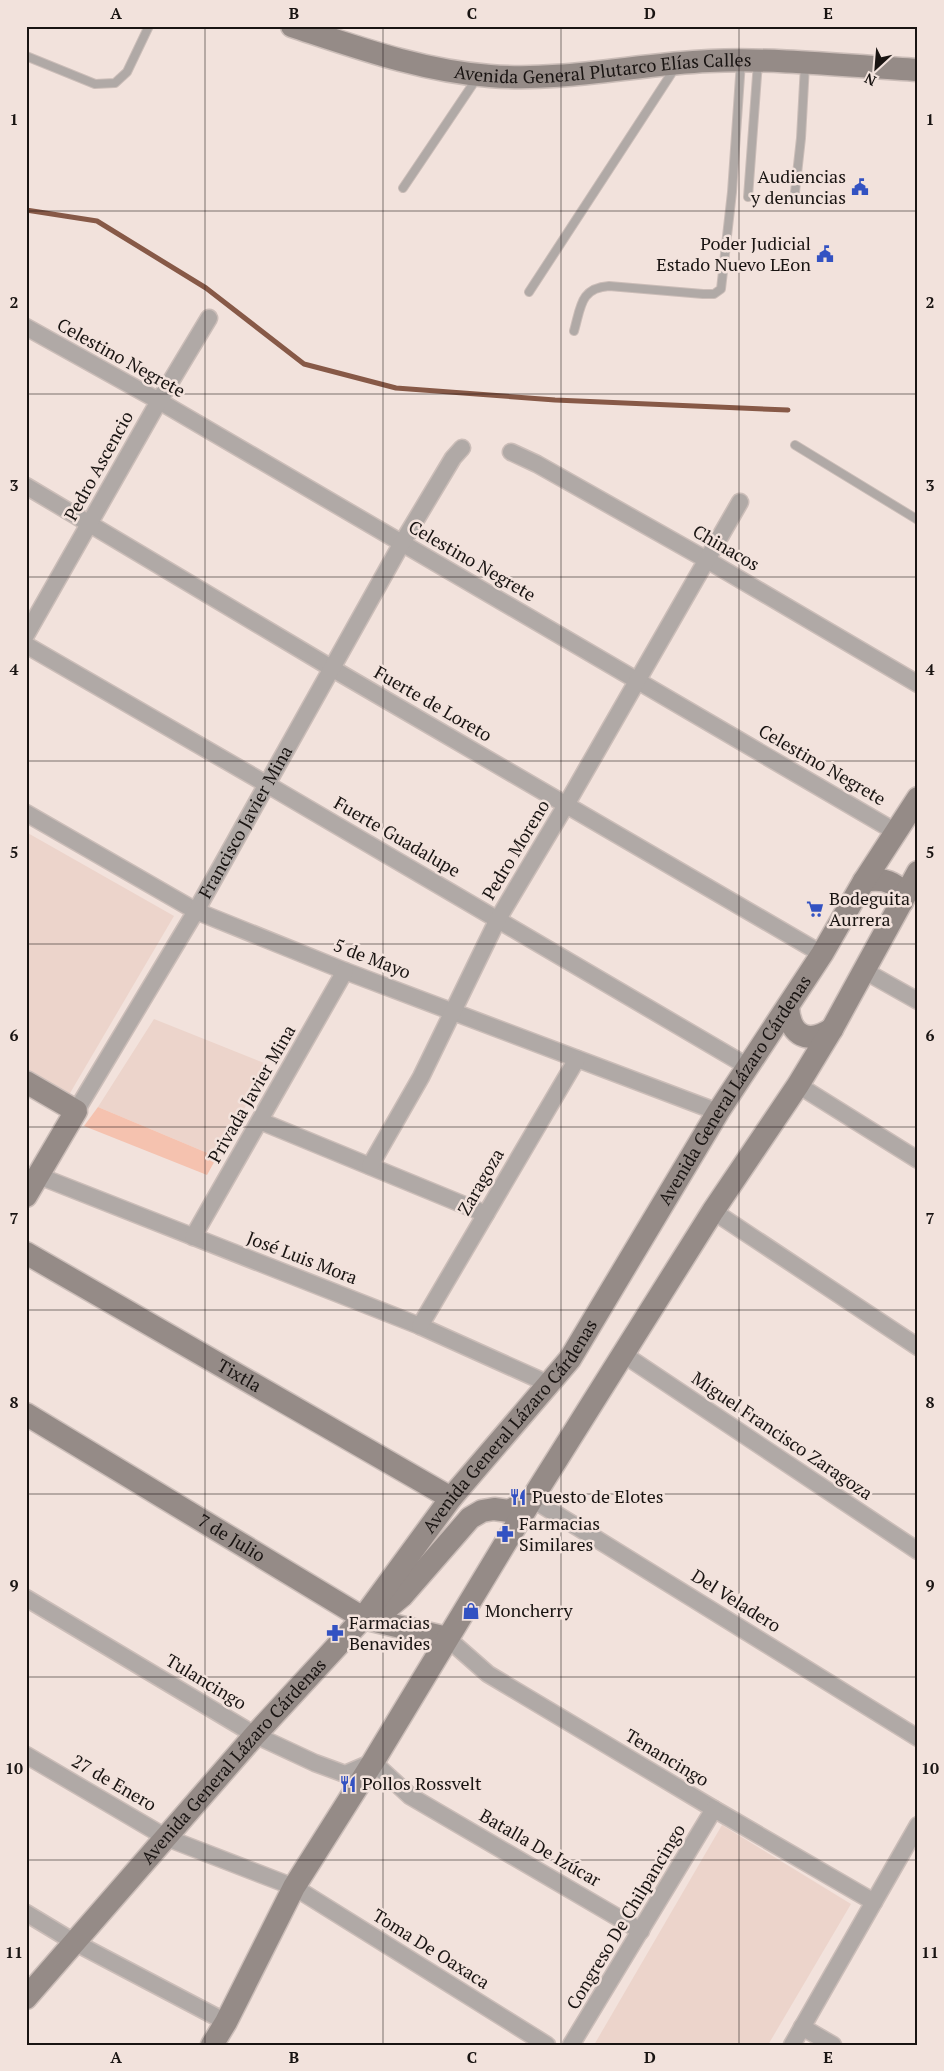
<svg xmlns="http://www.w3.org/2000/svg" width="944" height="2071" font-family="'PT Serif',serif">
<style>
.built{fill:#ecd4cb}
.green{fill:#f5c2af}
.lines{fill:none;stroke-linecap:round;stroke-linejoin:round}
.stream{stroke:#875947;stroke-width:5}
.lane-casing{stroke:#cbbdb8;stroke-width:10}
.street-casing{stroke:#cbbdb8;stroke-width:19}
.secondary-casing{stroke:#cbbdb8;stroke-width:25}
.lane{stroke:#b0a9a6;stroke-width:8}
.street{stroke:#b0a9a6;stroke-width:16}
.secondary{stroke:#958b87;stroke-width:22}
.grid{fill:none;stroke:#191412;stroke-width:1;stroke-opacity:0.55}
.labels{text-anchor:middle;stroke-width:5;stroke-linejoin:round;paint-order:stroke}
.street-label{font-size:18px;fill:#191412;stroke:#f2e2dc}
.poi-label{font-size:18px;fill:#191412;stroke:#f2e2dc;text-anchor:start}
.neatline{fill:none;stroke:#191412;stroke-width:2}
.grid-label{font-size:16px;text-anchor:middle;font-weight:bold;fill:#191412}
</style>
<rect width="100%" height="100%" fill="#f2e2dc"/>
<path class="built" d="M26 832 174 916 66 1100 26 1077Z
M154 1019 269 1065 217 1157 98 1107Z
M722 1825 851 1904 768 2045H594Z"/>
<path class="green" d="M98 1107 217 1157 207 1175 84 1126Z"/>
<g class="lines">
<path class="stream" d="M26 210 97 221 206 288 304 364 396 388 555 400 788 410"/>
<g class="lane-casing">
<path id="lane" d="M26 56 95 84 115 83 127 72 149 26
M403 188 477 78
M748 197 758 62
M794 201 801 138 805 65
M529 292 675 68
M574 331C581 307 580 288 609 286L703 294H714L721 289 732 192 741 62
M795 445 918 520"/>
</g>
<g class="street-casing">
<g id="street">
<path d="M26 327 159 401 896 832"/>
<path d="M511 452 537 464 707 560 918 684"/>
<path d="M26 486 333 669 822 954"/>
<path d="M26 635 159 401 209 318"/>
<path d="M26 645 268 785 747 1066"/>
<path d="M26 813 196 911 345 971 718 1112"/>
<path d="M863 970 918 1001"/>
<path d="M798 1085 918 1160"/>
<path id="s1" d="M76 1111 196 911 402 543 453 458 462 448"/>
<path d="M260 1121 486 1214"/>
<path d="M370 1166 421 1077 498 919 566 805 740 502"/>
<path d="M39 1176 420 1326 549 1384"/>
<path d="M713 1211 918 1347"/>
<path d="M193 1237 345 971"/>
<path d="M420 1326 577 1059"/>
<path d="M623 1354 918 1551"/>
<path d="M532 1499 918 1738"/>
<path d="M26 1598 255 1735 315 1763 345 1774 373 1762 410 1796 641 1931"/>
<path d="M447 1638 488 1674 714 1809 874 1902"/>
<path d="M26 1755 167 1838 294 1887 547 2045"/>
<path d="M26 1913 74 1942 226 2022"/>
<path d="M802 2027 833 2045"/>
<path d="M571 2045 714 1809"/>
<path d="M792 2045 918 1825"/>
</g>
</g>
<g class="secondary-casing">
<g id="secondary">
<path id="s2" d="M292 26C356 47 422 71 490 76 563 82 637 64 709 61 779 58 849 66 918 70"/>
<path d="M864 881C879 878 890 880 901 890L902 902"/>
<path d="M788 1007C790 1036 808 1045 832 1029"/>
<path d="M26 1082 76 1111 26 1196"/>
<path id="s3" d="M26 1253 451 1498"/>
<path id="s4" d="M26 1414 363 1618 447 1638"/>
<path d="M365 1617 390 1606 402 1596 470 1518 482 1511 494 1509 509 1511 532 1499"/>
<path id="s5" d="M26 1998 255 1735 363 1618 451 1498 570 1359 718 1112 822 954 864 881 918 798"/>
<path d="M212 2045 226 2022 294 1887 373 1762 532 1499 713 1211 798 1085 832 1029 918 872"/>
</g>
</g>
<use href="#lane" class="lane"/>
<use href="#street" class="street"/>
<use href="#secondary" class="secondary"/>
</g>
<path class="grid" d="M205 26V2045M383 26V2045M561 26V2045M739 26V2045M26 211H918M26 394H918M26 577H918M26 761H918M26 944H918M26 1127H918M26 1310H918M26 1494H918M26 1677H918M26 1860H918"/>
<defs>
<g id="civic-bare" transform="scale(1.35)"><path d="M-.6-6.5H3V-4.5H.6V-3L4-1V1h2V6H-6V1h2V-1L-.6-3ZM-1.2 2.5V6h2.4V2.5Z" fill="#3352c2" stroke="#f2e2dc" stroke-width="2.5" paint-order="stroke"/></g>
<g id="supermarket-bare" transform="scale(1.35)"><path d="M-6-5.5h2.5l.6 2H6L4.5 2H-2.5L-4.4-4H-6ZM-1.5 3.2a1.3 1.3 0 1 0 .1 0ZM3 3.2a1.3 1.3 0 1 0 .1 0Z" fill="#3352c2" stroke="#f2e2dc" stroke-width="2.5" paint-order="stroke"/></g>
<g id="restaurant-bare" transform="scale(1.35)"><path d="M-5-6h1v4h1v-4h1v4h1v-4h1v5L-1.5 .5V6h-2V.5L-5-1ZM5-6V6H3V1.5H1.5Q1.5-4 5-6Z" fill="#3352c2" stroke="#f2e2dc" stroke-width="2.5" paint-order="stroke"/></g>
<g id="pharmacy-bare" transform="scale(1.35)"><path d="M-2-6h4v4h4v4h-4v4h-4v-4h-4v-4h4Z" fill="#3352c2" stroke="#f2e2dc" stroke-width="2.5" paint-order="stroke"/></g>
<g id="shop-bare" transform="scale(1.35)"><path d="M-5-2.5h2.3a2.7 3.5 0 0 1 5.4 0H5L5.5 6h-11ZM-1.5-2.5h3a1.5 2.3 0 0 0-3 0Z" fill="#3352c2" stroke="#f2e2dc" stroke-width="2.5" paint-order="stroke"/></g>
</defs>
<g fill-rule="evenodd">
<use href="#civic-bare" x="860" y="187"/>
<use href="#civic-bare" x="825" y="254"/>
<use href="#supermarket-bare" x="815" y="909"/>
<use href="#restaurant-bare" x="518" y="1497"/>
<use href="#pharmacy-bare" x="505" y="1534"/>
<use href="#shop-bare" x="471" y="1611"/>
<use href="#pharmacy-bare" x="335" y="1633"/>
<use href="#restaurant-bare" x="348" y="1784"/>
</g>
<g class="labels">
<g class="street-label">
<text dy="6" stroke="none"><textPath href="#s2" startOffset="318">Avenida General Plutarco Elías Calles</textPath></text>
<text transform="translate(121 358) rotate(29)" y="6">Celestino Negrete</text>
<text transform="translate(99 466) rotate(-61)" y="6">Pedro Ascencio</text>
<text transform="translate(726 548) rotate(30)" y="6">Chinacos</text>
<text transform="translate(472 561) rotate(30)" y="6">Celestino Negrete</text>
<text transform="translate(433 704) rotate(30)" y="6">Fuerte de Loreto</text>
<text transform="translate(822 765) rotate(30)" y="6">Celestino Negrete</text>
<text dy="6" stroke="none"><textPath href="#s1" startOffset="335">Francisco Javier Mina</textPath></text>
<text transform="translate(397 837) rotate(30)" y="6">Fuerte Guadalupe</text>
<text transform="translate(516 850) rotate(-59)" y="6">Pedro Moreno</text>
<text transform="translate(372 959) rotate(21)" y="6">5 de Mayo</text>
<text dy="6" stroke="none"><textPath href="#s5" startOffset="1155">Avenida General Lázaro Cárdenas</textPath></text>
<text transform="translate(252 1094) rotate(-60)" y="6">Privada Javier Mina</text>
<text transform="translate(481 1182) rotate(-60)" y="6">Zaragoza</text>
<text transform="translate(302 1258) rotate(21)" y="6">José Luis Mora</text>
<text dy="6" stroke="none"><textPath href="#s3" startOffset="246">Tixtla</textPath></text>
<text dy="6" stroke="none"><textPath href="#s5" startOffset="750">Avenida General Lázaro Cárdenas</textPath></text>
<text transform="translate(782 1436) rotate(34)" y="6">Miguel Francisco Zaragoza</text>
<text dy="6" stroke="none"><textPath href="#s4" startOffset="240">7 de Julio</textPath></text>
<text transform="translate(736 1601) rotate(32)" y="6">Del Veladero</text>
<text transform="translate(206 1682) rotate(31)" y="6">Tulancingo</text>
<text transform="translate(667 1758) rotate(31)" y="6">Tenancingo</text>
<text dy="6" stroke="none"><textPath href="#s5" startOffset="315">Avenida General Lázaro Cárdenas</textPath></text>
<text transform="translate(114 1783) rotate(30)" y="6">27 de Enero</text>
<text transform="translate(540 1848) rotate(30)" y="6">Batalla De Izúcar</text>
<text transform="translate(626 1917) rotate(-59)" y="6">Congreso De Chilpancingo</text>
<text transform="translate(431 1949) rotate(32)" y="6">Toma De Oaxaca</text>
</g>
<g class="poi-label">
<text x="846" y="183" text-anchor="end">Audiencias<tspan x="846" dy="21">y denuncias</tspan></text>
<text x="811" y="250" text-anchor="end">Poder Judicial<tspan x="811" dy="21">Estado Nuevo LEon</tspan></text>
<text x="829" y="905">Bodeguita<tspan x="829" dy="21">Aurrera</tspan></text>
<text x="532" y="1503">Puesto de Elotes</text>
<text x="519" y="1530">Farmacias<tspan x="519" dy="21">Similares</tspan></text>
<text x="485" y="1617">Moncherry</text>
<text x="349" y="1629">Farmacias<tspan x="349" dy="21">Benavides</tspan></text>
<text x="362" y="1790">Pollos Rossvelt</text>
</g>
</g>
<rect width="944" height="2071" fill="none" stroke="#f2e2dc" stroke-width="55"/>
<g transform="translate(876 68) rotate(206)" stroke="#f2e2dc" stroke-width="4" paint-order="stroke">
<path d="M0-4L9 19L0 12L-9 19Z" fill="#191412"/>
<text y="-8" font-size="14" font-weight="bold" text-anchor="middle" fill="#191412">N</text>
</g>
<rect x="28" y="28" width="888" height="2016" class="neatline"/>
<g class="grid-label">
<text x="116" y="19">A</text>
<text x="294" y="19">B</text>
<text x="472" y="19">C</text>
<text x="650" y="19">D</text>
<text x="828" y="19">E</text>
<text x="14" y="125">1</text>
<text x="930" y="125">1</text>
<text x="14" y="308">2</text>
<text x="930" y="308">2</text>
<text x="14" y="491">3</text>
<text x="930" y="491">3</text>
<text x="14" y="675">4</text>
<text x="930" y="675">4</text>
<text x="14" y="858">5</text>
<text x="930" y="858">5</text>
<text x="14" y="1041">6</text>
<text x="930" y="1041">6</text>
<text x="14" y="1224">7</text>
<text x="930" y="1224">7</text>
<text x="14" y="1408">8</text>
<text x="930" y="1408">8</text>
<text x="14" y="1591">9</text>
<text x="930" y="1591">9</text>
<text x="14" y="1774">10</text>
<text x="930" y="1774">10</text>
<text x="14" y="1958">11</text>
<text x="930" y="1958">11</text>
<text x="116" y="2063">A</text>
<text x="294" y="2063">B</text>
<text x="472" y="2063">C</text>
<text x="650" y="2063">D</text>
<text x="828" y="2063">E</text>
</g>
</svg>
